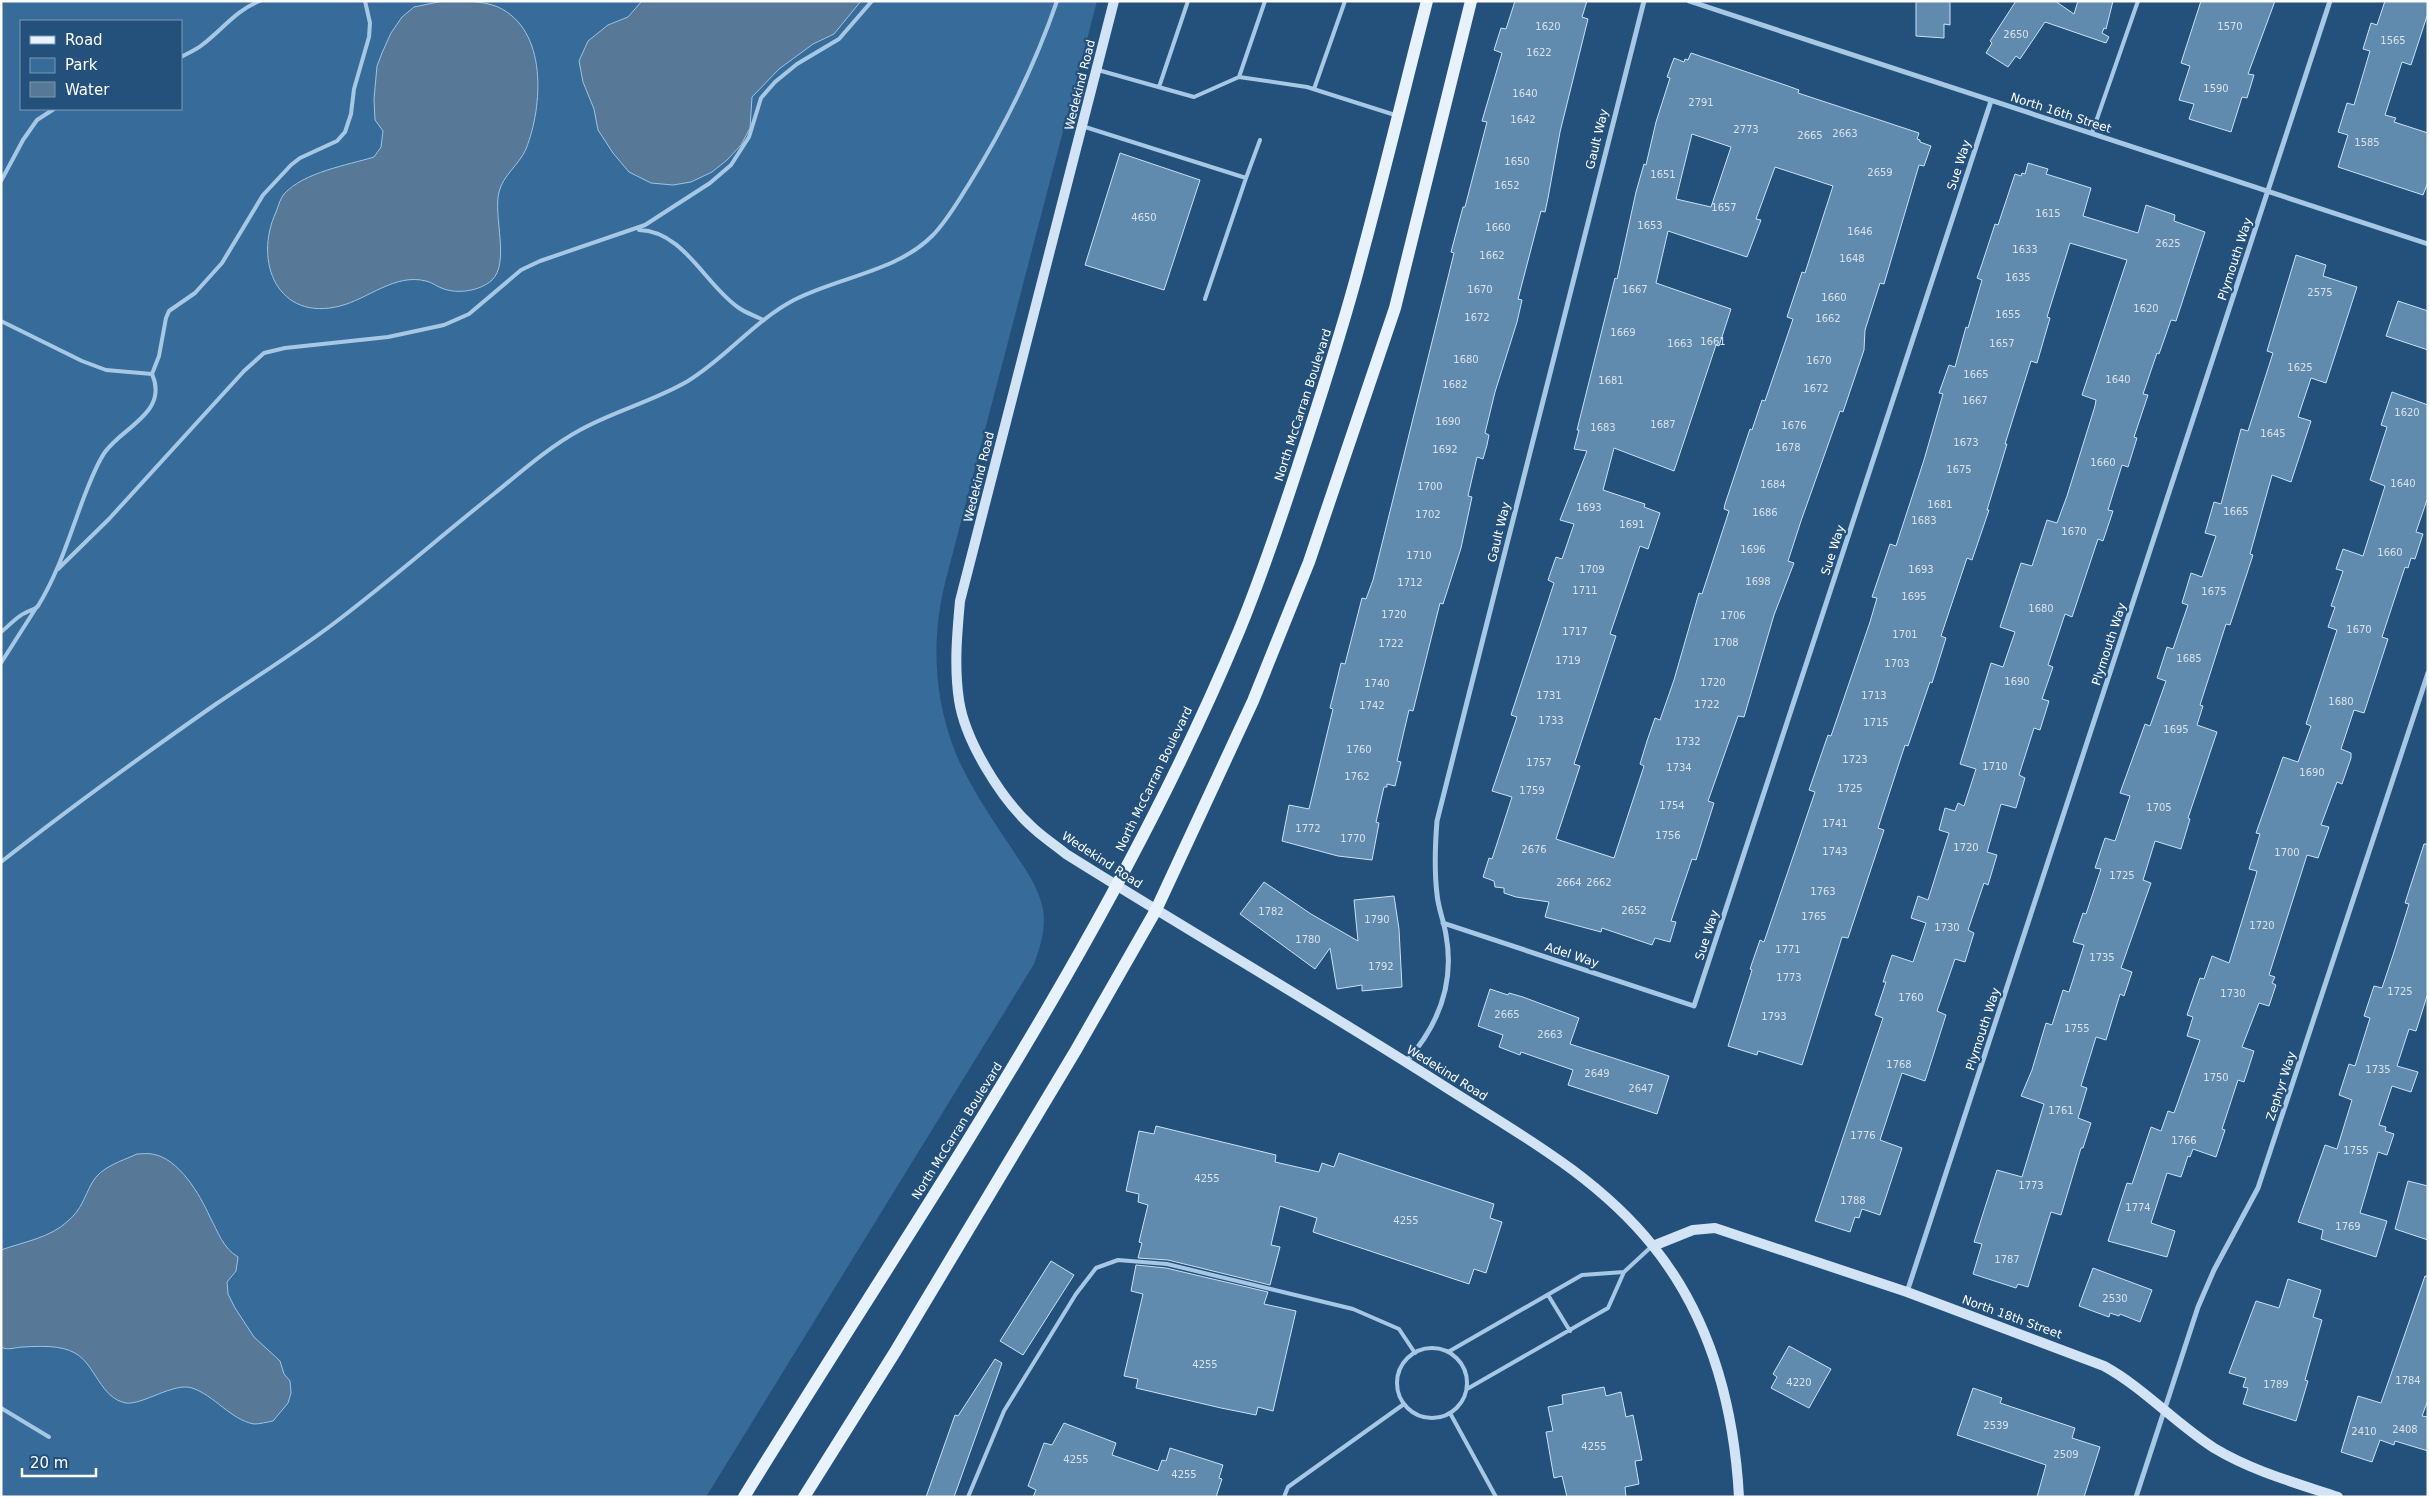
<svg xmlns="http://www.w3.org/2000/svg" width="2429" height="1498" font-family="'DejaVu Sans',sans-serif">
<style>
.green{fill:#376c9a;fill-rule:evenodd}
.water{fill:#577897;stroke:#9cc4e6}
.building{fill:#618aaf;stroke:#cae1f4;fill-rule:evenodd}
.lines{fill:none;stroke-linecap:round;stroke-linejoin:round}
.lane{stroke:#a7c8e5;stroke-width:4}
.street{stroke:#a7c8e5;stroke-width:5}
.secondary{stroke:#d1e3f5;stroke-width:10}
.primary{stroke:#e8f2fd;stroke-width:12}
.labels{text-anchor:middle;stroke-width:4.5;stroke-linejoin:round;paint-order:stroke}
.number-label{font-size:10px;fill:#d8e2eb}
.street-label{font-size:12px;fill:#fff;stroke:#24517c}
</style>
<rect width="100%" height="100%" fill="#24517c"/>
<path class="green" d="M1 1H1097L946 579C931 637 933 697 956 754 971 789 993 820 1014 852 1025 869 1037 885 1042 905 1047 926 1041 945 1034 964L706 1497H1ZM21 21H181V109H21Z"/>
<path class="water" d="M443 1C460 1 481 0 498 7 548 30 543 106 526 149 519 165 503 175 499 192 493 216 510 263 492 280 480 291 458 294 444 289 437 287 432 282 426 281 395 273 368 299 340 306 278 322 253 262 276 212 278 207 280 199 284 194 304 172 348 165 374 157L381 147 383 131 375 120 374 99 377 66 382 53 391 33 402 17 414 7Z
M642 1H861L834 34 813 44 779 69 752 97 750 128 741 145 727 160 712 172 691 182 673 185 651 183 629 172 613 153 598 130 594 109 583 82 579 61 588 41 608 25 628 17Z
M137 1154C142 1154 147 1153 152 1154 179 1158 200 1195 210 1217 218 1232 223 1248 238 1257L236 1271 227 1282 228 1294 235 1308 254 1337 280 1361 284 1374 290 1381 291 1393 288 1403 273 1421C267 1422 260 1424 254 1424 231 1420 214 1395 192 1388 174 1382 143 1405 126 1403 100 1398 96 1365 75 1353 61 1345 39 1346 23 1347 15 1347 9 1351 1 1347V1250C23 1242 50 1238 68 1221 82 1209 84 1197 92 1183 100 1167 122 1161 137 1154Z"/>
<path class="building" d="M1515 1H1587L1582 17 1588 19 1560 132 1548 198 1545 212 1541 211 1518 299 1522 300 1517 322 1495 392 1485 433 1489 435 1487 445 1483 459 1477 457 1468 496 1472 497 1461 548 1443 604 1440 603 1413 711 1409 710 1397 761 1401 762 1395 786 1387 784V787H1384L1376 822 1379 823 1372 860 1338 856 1282 841 1289 805 1309 809 1333 709 1330 708 1336 684 1341 663 1345 664 1362 598 1366 599 1373 580 1454 253 1451 252 1463 207H1465L1487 122 1482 121 1502 53 1494 50 1501 28 1506 29Z
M1916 1H1950V25L1944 24V38L1916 36Z
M2016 1H2055L2074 14 2078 1H2113L2106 29 2104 28 2102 33 2109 37 2106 43 2045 22 2020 59 2016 56 2008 67 1986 53 1992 43 1990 41Z
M2201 1H2275L2248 74 2254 75 2247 98 2242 97 2231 132 2189 119 2194 104 2179 100 2190 66 2181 63Z
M2385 1H2428V13L2411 65 2402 62 2385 115 2396 118 2394 122 2428 133V182L2423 195 2338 167 2348 135 2338 132 2347 103 2354 105 2370 51 2363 49 2371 23 2377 25Z
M1691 53 1788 86 1799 90 1798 93 1919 133 1917 139 1920 140V142L1931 146 1924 166 1919 165 1884 284 1880 283 1865 330 1864 350 1843 412 1840 411 1801 521 1788 561 1794 563 1774 615 1744 717 1738 716 1737 719 1708 801 1714 803 1696 860 1692 859 1671 921 1676 922 1670 942 1655 938 1652 945 1602 928 1601 932 1545 917 1549 902 1516 897 1504 893V888L1495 887 1494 881 1483 877 1489 858 1492 859 1512 797 1492 791 1517 717 1511 715 1554 583 1548 580 1556 557 1562 559 1574 524 1560 520 1587 451 1574 449 1579 430H1577L1615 278 1617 279 1636 192 1644 164 1646 165 1656 122 1670 78 1667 77 1674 58 1684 62 1685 59 1688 60ZM1692 134 1731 147 1711 207 1676 199ZM1775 167 1833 186 1805 273 1802 272 1787 317 1793 319 1765 401 1762 400 1752 430 1750 429 1725 504 1724 509 1729 511 1702 594 1699 593 1674 680 1660 720 1655 718 1647 741 1640 764 1644 766 1614 858 1556 839 1580 766 1574 764 1616 636 1610 634 1640 546 1648 549 1660 513 1644 507 1645 504 1603 490 1614 448 1674 471 1716 345 1719 346 1731 309 1656 283 1668 231 1747 257 1761 220 1756 219Z
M1120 153 1200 180 1164 290 1085 265Z
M2028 163 2048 169 2046 174 2091 188 2083 216 2138 233 2146 205 2175 215 2174 221 2205 232 2176 321 2171 320 2159 354 2157 353 2143 394 2148 395 2134 437 2137 438 2128 467 2122 465 2108 510 2113 511 2103 541 2098 539 2072 617 2065 614 2048 665 2053 667 2042 699 2049 701 2040 730 2034 728 2019 775 2025 778 2016 808 2001 804 1987 852 1997 855 1988 885 1984 883 1968 930 1974 933 1965 962 1955 959 1937 1011 1946 1015 1925 1081 1902 1073 1880 1140 1902 1148 1880 1215 1862 1209 1859 1218 1855 1217 1850 1232 1815 1221 1883 1018 1875 1015 1886 982H1883L1892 955 1913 962 1926 923 1911 918 1918 896 1928 900 1949 833 1939 830 1945 808 1955 811 1958 803 1964 806 1976 769 1960 764 1991 663 2003 667 2015 632 2000 627 2021 563 2032 566 2047 520 2057 523 2067 496 2095 406 2096 400 2082 395 2127 260 2070 243 2047 317 2050 318 2037 363 2031 361 2005 444H2007L1987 510H1989L1972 560 1967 558 1941 636 1946 638 1932 683 1930 682 1908 746 1905 745 1878 828 1884 830 1848 938 1842 937 1802 1065 1758 1051 1757 1055 1728 1046 1752 970 1750 969 1760 940 1764 942 1815 792 1809 790 1828 735 1831 736 1870 622 1877 598 1872 597 1890 544 1896 546 1924 460 1943 394 1939 393 1949 365 1955 367 1966 327 1968 328 1982 280 1977 278 1982 264 1995 224 1998 225 2015 174 2021 176 2022 173 2025 174Z
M2296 255 2326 265 2323 276 2357 287 2326 383 2311 378 2298 417 2311 421 2291 482 2272 475 2250 554 2253 555 2230 625 2226 624 2200 705 2203 706 2197 725 2217 732 2188 818 2190 819 2181 849 2155 841 2143 880 2151 883 2121 968 2132 972 2124 996 2120 994 2106 1040 2096 1037 2081 1086 2087 1088 2078 1118 2091 1123 2083 1148H2081L2061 1215 2051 1212 2028 1287 2018 1284 2016 1288 1973 1274 1982 1244 1974 1242 1997 1170 2022 1177 2044 1104 2021 1096 2032 1070 2046 1023 2052 1025 2063 990 2069 992 2084 945 2073 942 2083 913 2086 914 2101 869 2095 868 2105 838 2115 841 2130 796 2120 793 2145 724 2150 726 2166 681 2157 678 2167 647 2173 649 2188 605 2182 603 2191 573 2202 577 2216 536 2205 533 2214 502 2221 504 2241 429 2248 431 2273 353 2267 351Z
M2398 301 2428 311V350L2386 336Z
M2392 392 2428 405V497L2416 532 2423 534 2415 559 2411 558 2408 568 2405 567 2382 637 2388 639 2364 713 2354 710 2341 749 2351 753V758L2342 784 2337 782 2321 825 2329 827 2318 858 2307 855 2269 975 2275 977 2272 983 2276 985 2269 1006 2259 1003 2242 1047 2254 1051 2244 1082 2238 1080 2222 1129 2225 1130 2216 1157 2193 1149 2190 1157 2188 1156 2181 1177 2167 1173 2151 1223 2175 1231 2167 1257 2108 1241 2127 1183 2132 1184 2151 1127 2161 1131 2168 1111 2174 1113 2200 1040 2187 1036 2193 1017 2187 1015 2200 978 2204 979 2212 956 2229 963 2256 875 2257 871 2249 869 2260 834 2256 833 2283 757 2298 762 2311 726 2306 724 2337 630 2328 627 2335 607 2331 606 2343 571 2336 569 2343 549 2363 556 2385 486 2370 480 2387 427 2381 425Z
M2424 844H2428V993L2416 1031 2409 1029 2397 1066 2418 1072 2411 1092 2392 1086 2379 1125 2386 1127 2385 1131 2394 1134 2387 1155 2378 1152 2360 1213 2387 1221 2376 1257 2321 1239 2323 1230 2298 1222 2325 1145 2337 1149 2352 1100 2339 1095 2349 1064 2355 1066 2370 1018 2364 1016 2374 986 2382 988 2394 952 2409 904 2405 903Z
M1264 882 1311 914 1358 941 1354 900 1394 896 1399 929 1402 987 1362 991V985L1337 989 1330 948 1315 969 1240 914Z
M1490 989 1508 995 1509 993 1523 997 1579 1018 1570 1044 1669 1076 1657 1114 1568 1085 1573 1070 1521 1052 1520 1055 1499 1047 1503 1035 1478 1026Z
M1156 1126 1276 1155 1275 1162 1319 1172 1322 1163 1334 1167 1339 1153 1494 1204 1490 1218 1502 1222 1486 1273 1474 1269 1469 1284 1313 1232 1317 1218 1280 1206 1271 1245 1280 1247 1270 1285 1168 1260 1138 1258 1142 1243 1139 1242 1148 1205 1138 1202 1139 1194 1126 1191 1139 1131 1154 1134Z
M2408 1181 2428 1186V1240L2395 1229Z
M1051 1261 1074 1275 1023 1355 1000 1341Z
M1136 1265 1166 1268 1268 1292 1264 1304 1296 1311 1273 1411 1258 1407 1256 1415 1221 1408 1136 1388 1138 1379 1124 1376 1143 1294 1131 1291Z
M2093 1268 2152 1290 2140 1322 2120 1314 2119 1316 2110 1313 2109 1317 2079 1306Z
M2425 1276H2428V1400L2422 1416 2428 1417V1451L2395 1441 2394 1445 2380 1440 2372 1462 2341 1452 2358 1396 2381 1403Z
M2288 1279 2321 1290 2313 1317 2322 1320 2305 1380 2308 1381 2296 1421 2243 1404 2248 1388 2243 1387 2246 1378 2229 1373 2256 1301 2279 1308Z
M1789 1346 1831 1369 1809 1408 1771 1388 1777 1377 1773 1374Z
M995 1359 1002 1363 954 1497H926L955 1415 958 1416Z
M1604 1387 1606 1396 1621 1392 1626 1417 1633 1415 1642 1460 1635 1461 1639 1484 1625 1487 1626 1497H1567L1562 1476 1554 1478 1546 1432 1553 1431 1548 1407 1563 1404 1562 1395Z
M1973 1388 2002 1398 2000 1403 2075 1428 2072 1438 2100 1447 2084 1497H2037L2046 1465 1957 1435Z
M1064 1423 1116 1443 1112 1455 1158 1471 1162 1460 1166 1461 1170 1448 1223 1465 1219 1478 1222 1479 1216 1497H1033L1036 1490 1028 1486 1044 1443 1052 1445Z"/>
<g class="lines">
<path class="lane" d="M181 57C188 53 196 50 202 45 222 30 236 10 260 1
M1098 70 1194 97 1239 77 1307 87 1395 115
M1239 77 1265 1
M1159 87 1188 1
M1314 89 1345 1
M1082 126 1246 178 1205 299
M2092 133 2138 1
M1246 178 1260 140
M1 181 23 140 37 120 54 109
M639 230C684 231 705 285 739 308 746 313 756 316 763 320
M1 321 82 361 106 370 152 374
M58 569 109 519 244 371 264 353 285 348 388 337 444 325 469 314 521 270 540 261 645 225 710 183 731 165 749 137 761 98 775 82 797 64 839 39 872 1
M1 632C9 626 16 617 25 613 30 610 35 610 38 606 59 572 70 534 84 497 90 482 96 465 105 452 123 427 169 412 152 374L159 356 166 318 169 311 195 293 222 263 263 195 291 165 300 158 337 141 345 132 351 114 354 89 369 37 370 23 365 1
M1 663 36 608
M1 862C71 807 143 755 216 704 257 676 298 651 337 621 391 580 442 535 495 493 522 471 549 447 580 430 614 411 654 401 688 381 726 358 754 321 794 300 838 277 896 272 932 236 947 221 958 201 969 184 1005 126 1035 65 1057 1
M1548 1295 1570 1331
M1397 1383a35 35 0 1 1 70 0a35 35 0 1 1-70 0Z
M1448 1352 1582 1275 1624 1272
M1467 1389 1608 1308 1624 1272 1651 1247
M1 1408 49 1437
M1450 1413 1496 1497
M968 1497 1004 1411 1076 1294 1096 1268 1118 1260 1167 1264 1353 1309 1399 1329 1415 1353
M1284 1497 1288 1487 1404 1404"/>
<path class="street" d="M1689 1 2428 244
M1443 923 1694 1006 1991 101
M1406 1062C1438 1026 1455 984 1446 935 1444 921 1438 908 1437 894 1434 869 1435 846 1437 821L1644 1
M1907 1292 2330 1
M2136 1497 2198 1307 2214 1270 2258 1188 2428 673"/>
<path class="secondary" d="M1114 1 960 601C957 634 954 667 959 700 965 741 1001 798 1030 825 1041 836 1054 844 1066 854 1192 933 1322 1008 1447 1088 1521 1135 1598 1177 1653 1246 1711 1318 1734 1406 1739 1497
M1653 1246 1693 1230 1715 1228 1907 1292 2104 1366C2144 1388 2175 1423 2214 1448 2252 1471 2296 1483 2338 1497"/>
<path class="primary" d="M744 1497C918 1214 1111 939 1239 631 1261 577 1280 521 1298 466 1320 398 1343 329 1361 259 1384 174 1405 87 1427 1
M804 1497 895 1352 1076 1050 1156 910 1253 701 1309 562 1395 308 1471 1"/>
</g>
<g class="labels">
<g class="number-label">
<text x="1548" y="30">1620</text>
<text x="2230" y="30">1570</text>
<text x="2016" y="38">2650</text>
<text x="2393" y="44">1565</text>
<text x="1539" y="56">1622</text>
<text x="2216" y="92">1590</text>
<text x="1525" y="97">1640</text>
<text x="1701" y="106">2791</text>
<text x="1523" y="123">1642</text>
<text x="1746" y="133">2773</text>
<text x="1845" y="137">2663</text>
<text x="1810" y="139">2665</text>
<text x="2367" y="146">1585</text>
<text x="1517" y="165">1650</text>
<text x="1880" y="176">2659</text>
<text x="1663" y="178">1651</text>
<text x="1507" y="189">1652</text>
<text x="1724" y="211">1657</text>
<text x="2048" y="217">1615</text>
<text x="1144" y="221">4650</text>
<text x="1650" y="229">1653</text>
<text x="1498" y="231">1660</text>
<text x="1860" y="235">1646</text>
<text x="2168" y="247">2625</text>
<text x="2025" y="253">1633</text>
<text x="1492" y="259">1662</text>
<text x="1852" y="262">1648</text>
<text x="2018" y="281">1635</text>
<text x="1480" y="293">1670</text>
<text x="1635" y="293">1667</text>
<text x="2320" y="296">2575</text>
<text x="1834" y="301">1660</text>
<text x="2146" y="312">1620</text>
<text x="2008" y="318">1655</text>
<text x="1477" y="321">1672</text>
<text x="1828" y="322">1662</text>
<text x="1623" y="336">1669</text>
<text x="1713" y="345">1661</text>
<text x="1680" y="347">1663</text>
<text x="2002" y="347">1657</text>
<text x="1466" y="363">1680</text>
<text x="1819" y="364">1670</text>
<text x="2300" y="371">1625</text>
<text x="1976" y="378">1665</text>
<text x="2118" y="383">1640</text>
<text x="1611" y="384">1681</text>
<text x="1455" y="388">1682</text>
<text x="1816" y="392">1672</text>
<text x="1975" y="404">1667</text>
<text x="2407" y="416">1620</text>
<text x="1448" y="425">1690</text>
<text x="1663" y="428">1687</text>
<text x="1794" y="429">1676</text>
<text x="1603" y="431">1683</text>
<text x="2273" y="437">1645</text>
<text x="1966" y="446">1673</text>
<text x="1788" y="451">1678</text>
<text x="1445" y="453">1692</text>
<text x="2103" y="466">1660</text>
<text x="1959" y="473">1675</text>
<text x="2403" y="487">1640</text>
<text x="1773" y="488">1684</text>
<text x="1430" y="490">1700</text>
<text x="1940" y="508">1681</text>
<text x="1589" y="511">1693</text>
<text x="2236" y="515">1665</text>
<text x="1765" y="516">1686</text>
<text x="1428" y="518">1702</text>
<text x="1924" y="524">1683</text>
<text x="1632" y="528">1691</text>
<text x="2074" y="535">1670</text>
<text x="1753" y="553">1696</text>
<text x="2390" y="556">1660</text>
<text x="1419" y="559">1710</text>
<text x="1592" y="573">1709</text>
<text x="1921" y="573">1693</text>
<text x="1758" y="585">1698</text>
<text x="1410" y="586">1712</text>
<text x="1585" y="594">1711</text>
<text x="2214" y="595">1675</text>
<text x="1914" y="600">1695</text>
<text x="2041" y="612">1680</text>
<text x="1394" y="618">1720</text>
<text x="1733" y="619">1706</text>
<text x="2359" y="633">1670</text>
<text x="1575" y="635">1717</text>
<text x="1905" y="638">1701</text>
<text x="1726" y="646">1708</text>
<text x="1391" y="647">1722</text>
<text x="2189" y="662">1685</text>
<text x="1568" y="664">1719</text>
<text x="1897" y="667">1703</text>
<text x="2017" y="685">1690</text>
<text x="1713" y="686">1720</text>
<text x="1377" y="687">1740</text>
<text x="1549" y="699">1731</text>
<text x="1874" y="699">1713</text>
<text x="2341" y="705">1680</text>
<text x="1707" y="708">1722</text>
<text x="1372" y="709">1742</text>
<text x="1551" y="724">1733</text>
<text x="1876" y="726">1715</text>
<text x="2176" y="733">1695</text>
<text x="1688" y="745">1732</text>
<text x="1359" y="753">1760</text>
<text x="1855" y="763">1723</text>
<text x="1539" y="766">1757</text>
<text x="1995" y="770">1710</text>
<text x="1679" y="771">1734</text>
<text x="2312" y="776">1690</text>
<text x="1357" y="780">1762</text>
<text x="1850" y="792">1725</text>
<text x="1532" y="794">1759</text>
<text x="1672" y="809">1754</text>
<text x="2159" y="811">1705</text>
<text x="1835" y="827">1741</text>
<text x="1308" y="832">1772</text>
<text x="1668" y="839">1756</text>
<text x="1353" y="842">1770</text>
<text x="1966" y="851">1720</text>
<text x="1534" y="853">2676</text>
<text x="1835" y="855">1743</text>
<text x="2287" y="856">1700</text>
<text x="2122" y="879">1725</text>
<text x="1569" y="886">2664</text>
<text x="1599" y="886">2662</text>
<text x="1823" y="895">1763</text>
<text x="1634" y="914">2652</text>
<text x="1271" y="915">1782</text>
<text x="1814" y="920">1765</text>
<text x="1377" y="923">1790</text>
<text x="2262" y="929">1720</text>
<text x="1947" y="931">1730</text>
<text x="1308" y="943">1780</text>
<text x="1788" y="953">1771</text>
<text x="2102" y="961">1735</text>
<text x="1381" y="970">1792</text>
<text x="1789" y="981">1773</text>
<text x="2400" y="995">1725</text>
<text x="2233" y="997">1730</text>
<text x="1911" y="1001">1760</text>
<text x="1507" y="1018">2665</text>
<text x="1774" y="1020">1793</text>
<text x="2077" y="1032">1755</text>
<text x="1550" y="1038">2663</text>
<text x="1899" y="1068">1768</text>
<text x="2378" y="1073">1735</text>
<text x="1597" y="1077">2649</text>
<text x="2216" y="1081">1750</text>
<text x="1641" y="1092">2647</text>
<text x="2061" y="1114">1761</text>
<text x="1863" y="1139">1776</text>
<text x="2184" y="1144">1766</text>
<text x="2356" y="1154">1755</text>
<text x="1207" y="1182">4255</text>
<text x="2031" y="1189">1773</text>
<text x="1853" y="1204">1788</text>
<text x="2138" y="1211">1774</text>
<text x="1406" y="1224">4255</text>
<text x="2348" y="1230">1769</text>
<text x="2007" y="1263">1787</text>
<text x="2115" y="1302">2530</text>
<text x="1205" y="1368">4255</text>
<text x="2408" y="1384">1784</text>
<text x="1799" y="1386">4220</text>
<text x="2276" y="1388">1789</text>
<text x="1996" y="1429">2539</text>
<text x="2405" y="1433">2408</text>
<text x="2364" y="1435">2410</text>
<text x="1594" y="1450">4255</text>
<text x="2066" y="1458">2509</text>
<text x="1076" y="1463">4255</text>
<text x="1184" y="1478">4255</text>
</g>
<g class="street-label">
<text transform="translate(1080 85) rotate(-76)" y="4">Wedekind Road</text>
<text transform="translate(2061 113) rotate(18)" y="4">North 16th Street</text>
<text transform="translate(1597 139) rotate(-76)" y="4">Gault Way</text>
<text transform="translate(1959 165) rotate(-72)" y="4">Sue Way</text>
<text transform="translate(2235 259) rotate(-72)" y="4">Plymouth Way</text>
<text transform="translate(1303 405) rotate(-72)" y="4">North McCarran Boulevard</text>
<text transform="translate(979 477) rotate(-76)" y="4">Wedekind Road</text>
<text transform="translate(1499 532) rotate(-76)" y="4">Gault Way</text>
<text transform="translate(1833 550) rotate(-72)" y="4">Sue Way</text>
<text transform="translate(2109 644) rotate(-72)" y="4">Plymouth Way</text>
<text transform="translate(1154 779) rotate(-64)" y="4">North McCarran Boulevard</text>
<text transform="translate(1102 860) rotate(33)" y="4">Wedekind Road</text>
<text transform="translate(1707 935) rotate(-72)" y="4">Sue Way</text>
<text transform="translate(1572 955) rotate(18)" y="4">Adel Way</text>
<text transform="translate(1983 1029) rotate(-72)" y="4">Plymouth Way</text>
<text transform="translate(1447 1073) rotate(32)" y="4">Wedekind Road</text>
<text transform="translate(2281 1086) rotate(-72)" y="4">Zephyr Way</text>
<text transform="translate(957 1131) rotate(-58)" y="4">North McCarran Boulevard</text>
<text transform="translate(2012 1317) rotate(20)" y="4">North 18th Street</text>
</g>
</g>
<rect width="2429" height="1498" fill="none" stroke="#ffffff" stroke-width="5"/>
<rect x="20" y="20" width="162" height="90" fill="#24517c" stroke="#7c97b0"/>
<rect x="30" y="36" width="25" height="8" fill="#e8f2fd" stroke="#7c97b0"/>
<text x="65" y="45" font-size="15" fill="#ffffff">Road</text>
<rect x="30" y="58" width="25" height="15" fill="#376c9a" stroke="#7c97b0"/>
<text x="65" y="70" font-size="15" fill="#ffffff">Park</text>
<rect x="30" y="82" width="25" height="15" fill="#577897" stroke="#7c97b0"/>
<text x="65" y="95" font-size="15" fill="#ffffff">Water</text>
<path d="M22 1468v8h74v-8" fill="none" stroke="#ffffff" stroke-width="2.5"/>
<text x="30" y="1468" font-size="15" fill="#ffffff" stroke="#24517c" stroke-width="4" paint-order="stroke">20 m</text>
</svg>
